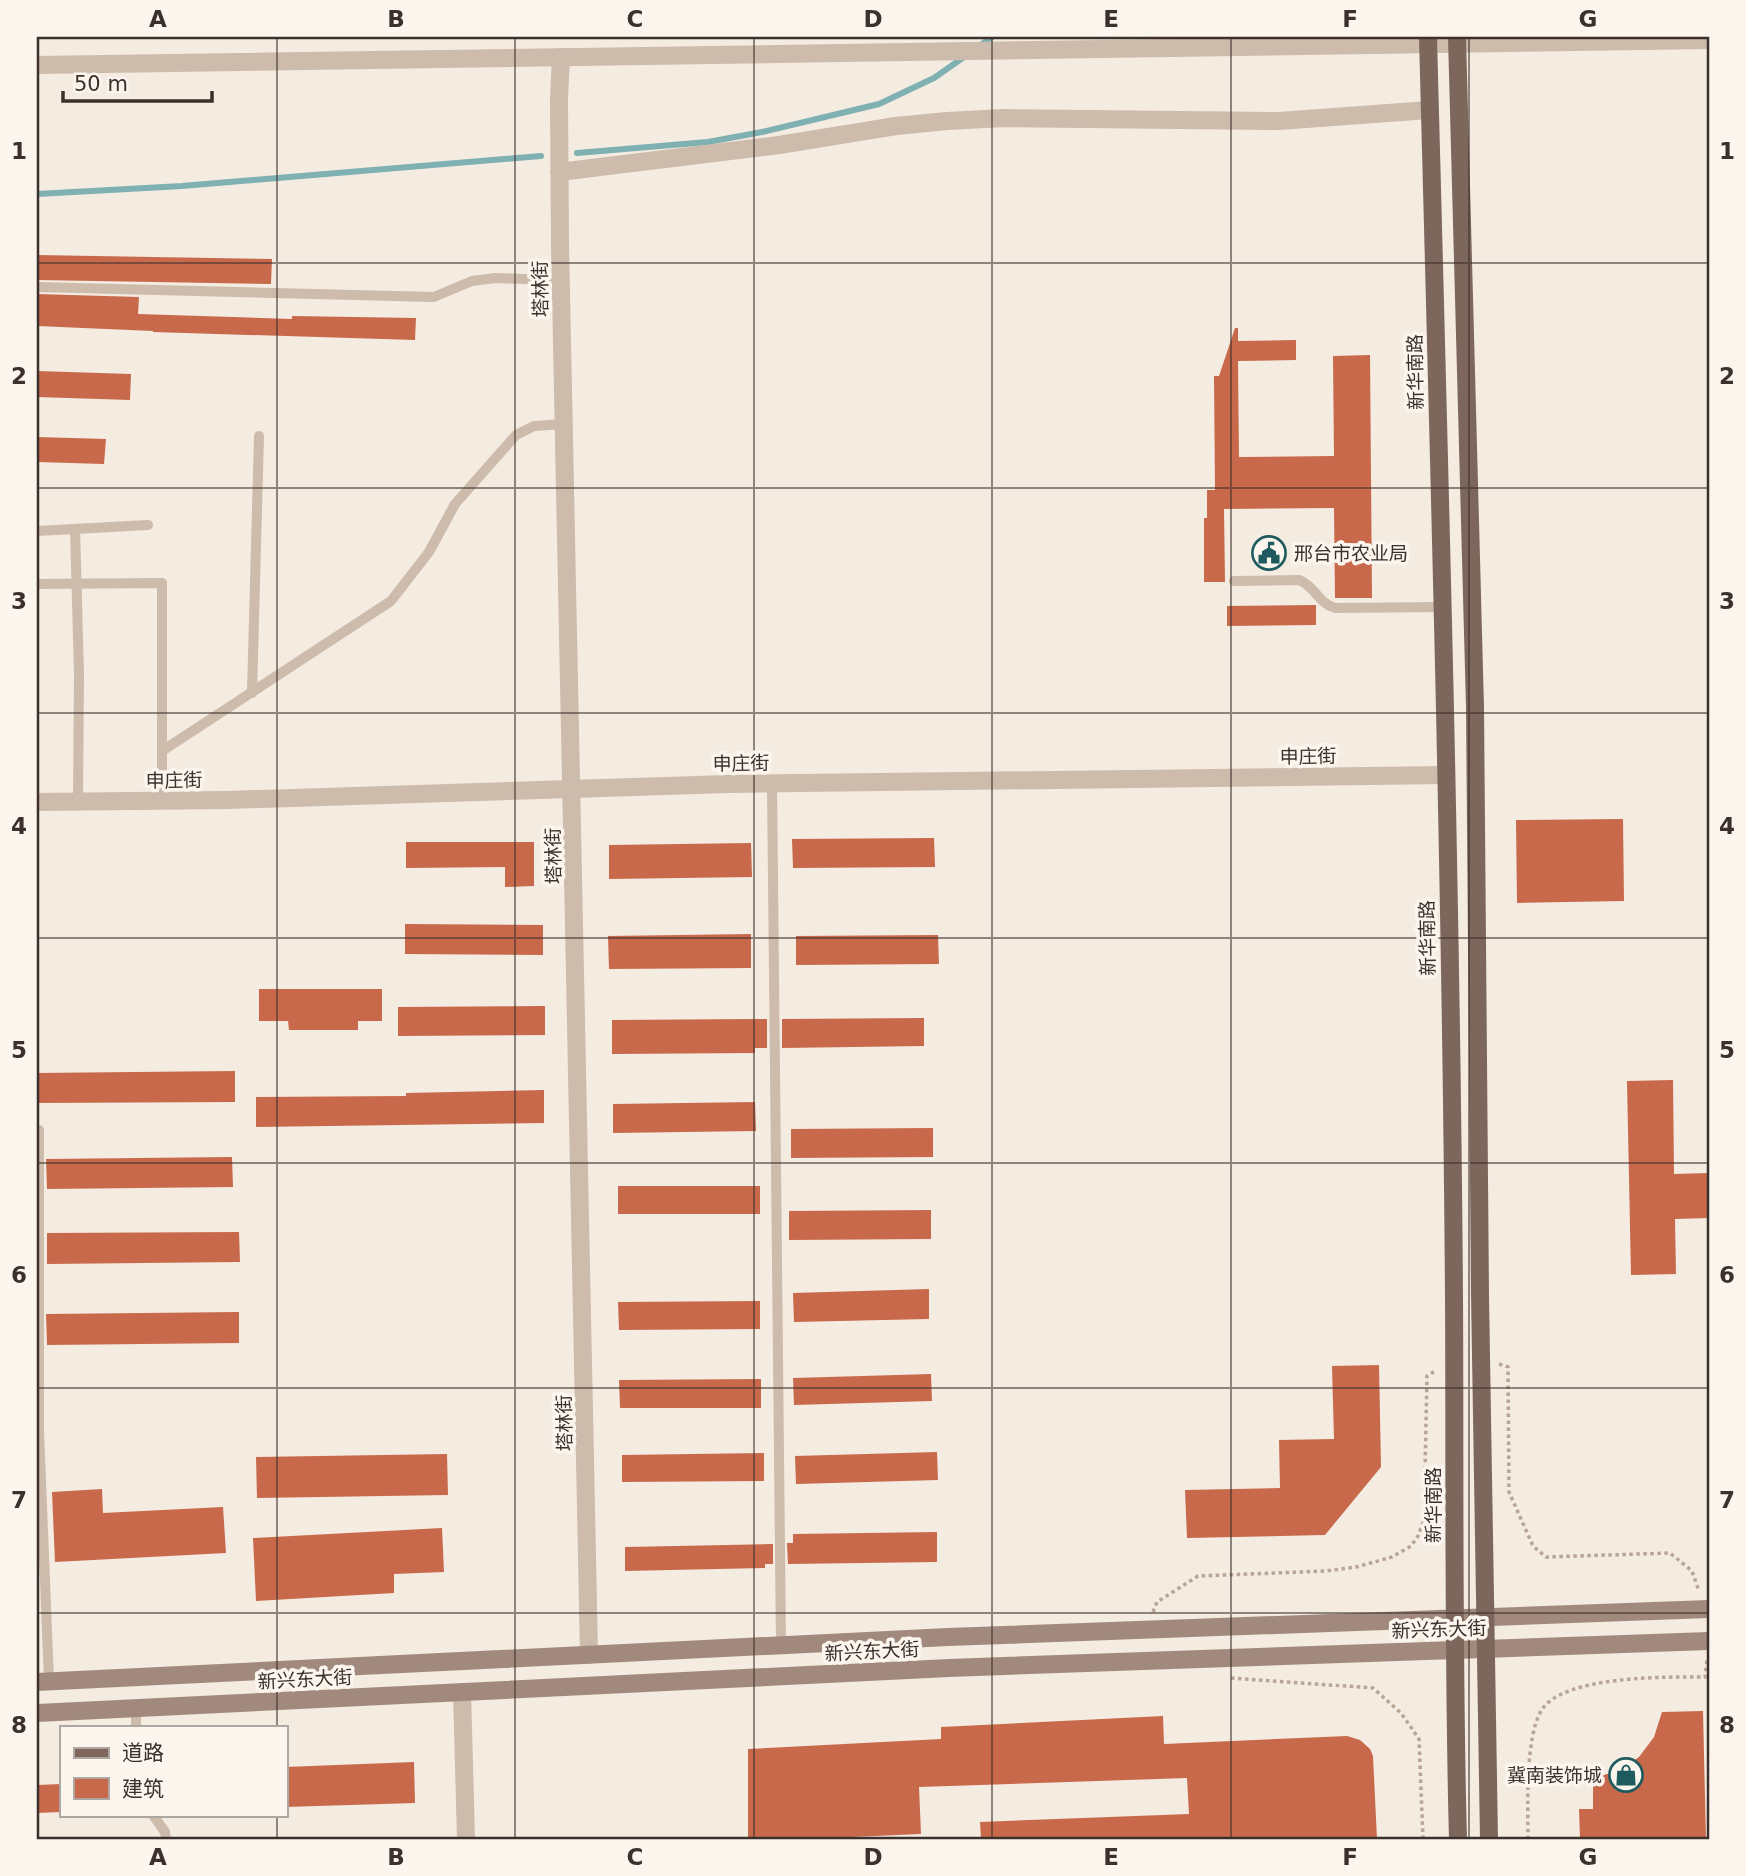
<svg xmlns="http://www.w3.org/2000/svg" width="1746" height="1876" font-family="'DejaVu Sans','Noto Sans SC',sans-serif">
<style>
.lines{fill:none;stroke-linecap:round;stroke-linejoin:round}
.stream{stroke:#7fb0b2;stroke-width:6}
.building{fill:#c8694b}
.path{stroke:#b9a596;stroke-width:3.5;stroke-dasharray:3.5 3.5;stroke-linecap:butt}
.service{stroke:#cdbbac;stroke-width:10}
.minor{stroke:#cdbbac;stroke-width:18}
.tertiary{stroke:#cdbbac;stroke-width:18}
.secondary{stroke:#a18a7d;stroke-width:18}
.primary{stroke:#7d675c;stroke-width:18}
.grid{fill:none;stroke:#3b302b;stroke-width:2;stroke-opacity:0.55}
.labels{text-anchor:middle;stroke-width:7;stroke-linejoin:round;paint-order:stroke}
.street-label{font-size:19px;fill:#3b302b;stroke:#fbf5ee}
.poi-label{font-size:19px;fill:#3b302b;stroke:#fbf5ee;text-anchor:start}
.neatline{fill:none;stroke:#3b302b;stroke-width:2.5}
.grid-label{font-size:23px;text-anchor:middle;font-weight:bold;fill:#3b302b}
</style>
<rect width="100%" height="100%" fill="#f4ebe1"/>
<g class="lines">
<path class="stream" d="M978 47 992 37
M577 153 708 142 762 132 879 104 934 78 964 57
M37 194 182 186 541 156"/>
</g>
<path class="building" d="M37 255 272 259 271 284 37 280Z
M37 294 139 297 138 314 292 319V316L416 318 415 340 153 332V331L37 326Z
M1235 328H1238V341L1296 340V360L1238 361 1239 457 1334 456 1333 356 1370 355 1372 598H1335L1334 508 1224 509 1225 582H1204V518H1207V490H1215L1214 376H1219Z
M37 371 131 374 130 400 37 397Z
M37 437 106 439 104 464 37 462Z
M1316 605V625L1227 626V606Z
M1623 819 1624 901 1517 903 1516 820Z
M934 838 935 867 793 868 792 839Z
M406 842H534V886L505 887V867L406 868Z
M751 843 752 877 609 879V845Z
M405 924 543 925V955L405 954Z
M751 934V968L609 969 608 936Z
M938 935 939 964 796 965V936Z
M259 989H382V1021H358V1030H289L288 1021H259Z
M545 1006V1035L398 1036V1007Z
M924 1018V1046L782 1048V1019Z
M754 1019H767V1048H755V1053L612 1054V1020Z
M235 1071V1102L37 1103V1073Z
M1673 1080 1674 1174 1709 1173V1218L1675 1219 1676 1274 1631 1275 1627 1081Z
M544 1090V1123L256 1127V1097L406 1096V1093Z
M755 1102 756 1131 613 1133V1104Z
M933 1128V1157L791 1158V1129Z
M232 1157 233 1187 47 1189 46 1159Z
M618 1186H760V1214H618Z
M931 1210V1239L789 1240V1211Z
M239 1232 240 1262 47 1264V1233Z
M929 1289V1319L794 1322 793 1293Z
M760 1301V1329L619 1330 618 1302Z
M239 1312V1343L47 1345 46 1314Z
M1379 1365 1381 1467 1325 1535 1187 1538 1185 1490 1280 1488 1279 1440 1334 1439 1332 1366Z
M931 1374 932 1401 794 1405 793 1378Z
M761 1379V1408H620L619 1380Z
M937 1452 938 1480 796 1484 795 1456Z
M764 1453V1481L622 1482V1455Z
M447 1454 448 1495 257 1498 256 1457Z
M102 1489 103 1513 223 1507 226 1553 55 1562 52 1492Z
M442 1528 444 1572 394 1574V1593L256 1601 253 1538Z
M937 1532V1562L788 1564 787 1543H793V1534Z
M773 1544V1564H765V1568L625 1571V1547Z
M1703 1711 1706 1839H1580L1579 1809H1593V1778L1618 1771 1639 1757 1654 1737 1662 1712Z
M1163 1716 1164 1744 1347 1736 1360 1740 1370 1749 1373 1756 1377 1839H981L980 1822 1189 1814 1187 1778 919 1787 921 1834 805 1839H748V1749L941 1739V1727Z
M414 1762 415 1803 285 1807V1767Z
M61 1784V1812L37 1813V1785Z"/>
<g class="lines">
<path class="path" d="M1499 1364 1508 1367 1509 1492 1533 1546 1546 1557 1670 1553 1692 1571 1699 1591
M1153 1612 1157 1602 1198 1576 1326 1571 1356 1567 1392 1557 1411 1546 1418 1536 1424 1520 1427 1376 1437 1370
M1231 1678 1373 1688 1401 1713 1419 1739 1423 1839
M1528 1839C1528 1806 1525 1739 1541 1711 1562 1675 1667 1677 1705 1677L1707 1660"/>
<path class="service" d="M37 287 434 297 472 281 495 278 560 280
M75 529 79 674 78 802
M37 531 148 525
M1234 581 1299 580C1315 586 1318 603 1335 608L1442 607
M37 584 162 583V801
M252 693 259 436
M162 751 391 601 429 552 455 504 516 435 534 426 564 424
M772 783 781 1645
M39 1130V1431L49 1681
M136 1708V1727
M153 1815 165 1832 166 1839"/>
<path class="minor" d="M561 57 559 99 560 245 589 1655
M559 172 779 145 896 126 947 121 1004 118 1279 121 1429 110"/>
<path class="tertiary" d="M37 65 1709 40
M37 802 228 800 728 784 1446 775
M462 1692 466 1839"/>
<path class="secondary" d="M37 1682 948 1637 1709 1609
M37 1713 949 1668 1709 1641"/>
<path class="primary" d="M1428 37C1439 456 1451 876 1454 1296 1455 1477 1453 1658 1458 1839
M1457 37 1475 707 1480 1295 1489 1839"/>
</g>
<path class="grid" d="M277 37V1727M515 37V1839M754 37V1839M992 37V1839M1231 37V1839M1469 37V1839M37 263H1709M37 488H1709M37 713H1709M37 938H1709M37 1163H1709M37 1388H1709M37 1613H1709M277 1815V1839"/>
<defs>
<g id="civic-ring" transform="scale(1.75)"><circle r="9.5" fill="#fbf5ee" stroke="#1f5a5e" stroke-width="1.5"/><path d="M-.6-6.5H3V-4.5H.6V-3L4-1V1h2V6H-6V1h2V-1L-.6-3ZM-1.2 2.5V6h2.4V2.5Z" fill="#1f5a5e"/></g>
<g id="shop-ring" transform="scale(1.75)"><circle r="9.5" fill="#fbf5ee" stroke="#1f5a5e" stroke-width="1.5"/><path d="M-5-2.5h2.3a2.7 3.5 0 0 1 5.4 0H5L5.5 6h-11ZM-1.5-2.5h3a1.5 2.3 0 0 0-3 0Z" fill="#1f5a5e"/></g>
</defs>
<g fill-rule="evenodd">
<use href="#civic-ring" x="1269" y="553"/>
<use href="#shop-ring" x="1626" y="1775"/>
</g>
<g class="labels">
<g class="street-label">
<text transform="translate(540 289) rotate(-91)" y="7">塔林街</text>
<text transform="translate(1415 372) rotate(-91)" y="7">新华南路</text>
<text transform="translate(1308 756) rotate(-1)" y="7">申庄街</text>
<text transform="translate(741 763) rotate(-1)" y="7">申庄街</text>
<text transform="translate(174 780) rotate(-1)" y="7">申庄街</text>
<text transform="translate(553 856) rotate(-91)" y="7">塔林街</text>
<text transform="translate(1427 938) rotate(-91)" y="7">新华南路</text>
<text transform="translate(564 1423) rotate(-91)" y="7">塔林街</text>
<text transform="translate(1433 1505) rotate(-90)" y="7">新华南路</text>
<text transform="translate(1439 1629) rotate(-2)" y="7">新兴东大街</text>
<text transform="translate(872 1651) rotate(-3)" y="7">新兴东大街</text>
<text transform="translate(305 1679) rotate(-3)" y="7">新兴东大街</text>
</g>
<g class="poi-label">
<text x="1294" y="560">邢台市农业局</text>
<text x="1602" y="1782" text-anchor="end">冀南装饰城</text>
</g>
</g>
<rect width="1746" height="1876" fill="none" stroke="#fbf5ee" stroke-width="77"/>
<rect x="60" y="1726" width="228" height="91" fill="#fbf5ee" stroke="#aea6a0" stroke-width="2"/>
<rect x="74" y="1748" width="35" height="10" fill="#7d675c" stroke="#aea6a0" stroke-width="2"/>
<text x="122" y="1760" font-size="21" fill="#3b302b">道路</text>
<rect x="74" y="1778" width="35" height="21" fill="#c8694b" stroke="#aea6a0" stroke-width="2"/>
<text x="122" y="1796" font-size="21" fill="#3b302b">建筑</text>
<path d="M63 91v10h149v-10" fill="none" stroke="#3b302b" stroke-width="3.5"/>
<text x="74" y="91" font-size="21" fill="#3b302b" stroke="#fbf5ee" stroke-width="5" paint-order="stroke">50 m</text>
<rect x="38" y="38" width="1670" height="1800" class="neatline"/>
<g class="grid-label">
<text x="158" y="27">A</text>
<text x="396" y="27">B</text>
<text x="635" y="27">C</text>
<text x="873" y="27">D</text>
<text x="1111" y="27">E</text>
<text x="1350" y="27">F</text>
<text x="1588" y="27">G</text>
<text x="19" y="159">1</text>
<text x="1727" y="159">1</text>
<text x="19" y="384">2</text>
<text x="1727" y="384">2</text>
<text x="19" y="609">3</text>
<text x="1727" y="609">3</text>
<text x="19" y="834">4</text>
<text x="1727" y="834">4</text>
<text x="19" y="1058">5</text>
<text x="1727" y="1058">5</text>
<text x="19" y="1283">6</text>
<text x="1727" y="1283">6</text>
<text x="19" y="1508">7</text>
<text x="1727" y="1508">7</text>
<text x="19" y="1733">8</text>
<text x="1727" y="1733">8</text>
<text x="158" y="1865">A</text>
<text x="396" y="1865">B</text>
<text x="635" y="1865">C</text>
<text x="873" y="1865">D</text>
<text x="1111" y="1865">E</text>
<text x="1350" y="1865">F</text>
<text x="1588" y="1865">G</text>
</g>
</svg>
